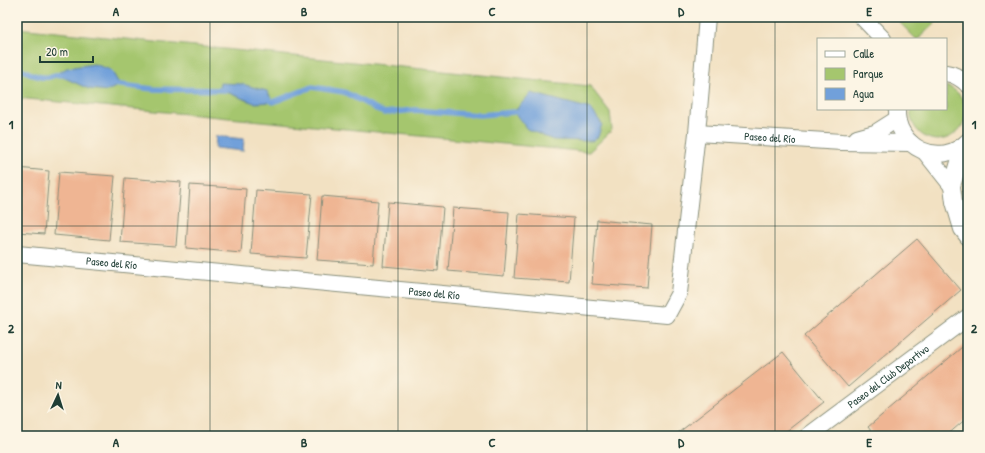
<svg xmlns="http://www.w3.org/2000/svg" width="985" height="453" font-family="'Patrick Hand',sans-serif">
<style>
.green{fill:#a5c66e;stroke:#628251}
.water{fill:#71a0da;stroke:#486e87}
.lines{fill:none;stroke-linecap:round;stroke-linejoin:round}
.stream{stroke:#71a0da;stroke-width:5.5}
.building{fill:#efb593}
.minor-casing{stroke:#888f7b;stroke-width:18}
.minor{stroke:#fff;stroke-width:16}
.grid{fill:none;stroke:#1f3d34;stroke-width:1;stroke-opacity:0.55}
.labels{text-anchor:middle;stroke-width:4;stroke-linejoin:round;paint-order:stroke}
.street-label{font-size:11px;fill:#1f3d34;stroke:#fcf5e5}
.neatline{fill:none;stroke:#1f3d34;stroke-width:1.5}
.grid-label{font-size:13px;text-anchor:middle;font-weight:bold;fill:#1f3d34}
</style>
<rect width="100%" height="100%" fill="#fcf5e5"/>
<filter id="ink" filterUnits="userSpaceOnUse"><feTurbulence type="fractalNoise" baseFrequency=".025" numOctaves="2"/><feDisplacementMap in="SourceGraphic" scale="8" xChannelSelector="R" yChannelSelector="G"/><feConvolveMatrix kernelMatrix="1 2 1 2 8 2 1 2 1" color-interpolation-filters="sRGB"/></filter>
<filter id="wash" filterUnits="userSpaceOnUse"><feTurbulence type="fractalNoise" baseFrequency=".012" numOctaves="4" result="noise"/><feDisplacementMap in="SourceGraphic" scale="16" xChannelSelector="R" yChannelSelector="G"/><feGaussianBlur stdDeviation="0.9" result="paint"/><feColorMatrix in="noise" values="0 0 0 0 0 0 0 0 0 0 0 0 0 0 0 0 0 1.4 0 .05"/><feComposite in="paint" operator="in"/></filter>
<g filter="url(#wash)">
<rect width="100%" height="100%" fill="#f2e1c2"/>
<path class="green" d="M906 17H934L937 21 918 39H916L900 23Z
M17 28 590 86 610 112 612 130 589 152 17 98Z
M946 86C952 88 957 91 961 97 980 123 942 155 919 132 913 126 909 117 911 109H946Z"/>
<path class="water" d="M94 64 111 70 120 85 107 91 89 89 56 74 67 68Z
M220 83 242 84 267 91 273 102 254 103 219 89Z
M531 93 591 109 602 124 598 137 592 141 553 140 527 129 514 112Z
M216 136 244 139 243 151 215 148Z"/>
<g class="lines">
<path class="stream" d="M17 67C26 71 38 79 49 77 55 75 55 74 62 75
M113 84 153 89 226 90
M268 99 273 102 312 87 344 92 384 113 415 110 480 115 514 112"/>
</g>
<g id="blocks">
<path class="building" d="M634 17H661V20L634 18Z
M17 168 49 171 44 234 17 232Z
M59 172 115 176 109 240 54 235Z
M125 178 181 182 176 246 120 242Z
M190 185 246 189 241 253 186 248Z
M256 190 312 194 306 258 251 254Z
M322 196 378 201 373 264 317 260Z
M388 202 443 207 438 271 383 266Z
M453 208 509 212 504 276 448 271Z
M519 214 574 218 569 282 514 278Z
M597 220 652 225 647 288 592 284Z
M917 239 961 290 848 387 804 336Z
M968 342V417L946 436H875L868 427Z
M783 352 824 402 780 436H674Z"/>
</g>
</g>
<g filter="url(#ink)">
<use href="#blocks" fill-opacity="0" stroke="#888f7b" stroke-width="1"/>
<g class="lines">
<g class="minor-casing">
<g id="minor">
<path d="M862 17 883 39"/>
<path d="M946 73C955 74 962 79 968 85"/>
<path d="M897 109C895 148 941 169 968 141"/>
<path id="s1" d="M697 133 842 142 911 143"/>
<path d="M857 138 875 133 897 119"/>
<path d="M964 145 952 186 954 202 962 229 968 237"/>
<path d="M925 152 952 186"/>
<path id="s2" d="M17 254 667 315 679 293 697 133 707 17"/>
<path id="s3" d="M808 436 968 317"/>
</g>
</g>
<use href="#minor" class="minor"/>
</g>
</g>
<path class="grid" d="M210 17V436M398 17V436M587 17V436M775 17V436M17 226H968"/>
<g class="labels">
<g class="street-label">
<text dy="4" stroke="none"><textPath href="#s1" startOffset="73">Paseo del Río</textPath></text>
<text dy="4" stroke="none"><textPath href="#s2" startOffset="95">Paseo del Río</textPath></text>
<text dy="4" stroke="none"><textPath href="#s2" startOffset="419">Paseo del Río</textPath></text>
<text dy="4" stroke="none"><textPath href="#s3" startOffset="100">Paseo del Club Deportivo</textPath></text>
</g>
</g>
<rect width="985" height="453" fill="none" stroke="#fcf5e5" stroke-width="44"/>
<rect x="817" y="38" width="130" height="72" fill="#fcf5e5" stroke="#a4ab9e"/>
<rect x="825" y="51" width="20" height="6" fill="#ffffff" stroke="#a4ab9e"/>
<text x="853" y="58" font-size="12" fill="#1f3d34">Calle</text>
<rect x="825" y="68" width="20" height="12" fill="#a5c66e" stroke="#a4ab9e"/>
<text x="853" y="78" font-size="12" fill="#1f3d34">Parque</text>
<rect x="825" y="88" width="20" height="12" fill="#71a0da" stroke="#a4ab9e"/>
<text x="853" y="98" font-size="12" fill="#1f3d34">Agua</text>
<g transform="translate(58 395) rotate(4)" stroke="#fcf5e5" stroke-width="3" paint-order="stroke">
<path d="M0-3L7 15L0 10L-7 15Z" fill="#1f3d34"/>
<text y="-6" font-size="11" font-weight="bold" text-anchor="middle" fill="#1f3d34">N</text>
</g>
<path d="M40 56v6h53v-6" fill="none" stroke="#1f3d34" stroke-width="2"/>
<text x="46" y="56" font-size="12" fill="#1f3d34" stroke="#fcf5e5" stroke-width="3" paint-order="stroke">20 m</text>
<rect x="22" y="22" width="941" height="409" class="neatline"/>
<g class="grid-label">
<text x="116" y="16">A</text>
<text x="304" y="16">B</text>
<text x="492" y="16">C</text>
<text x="681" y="16">D</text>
<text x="869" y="16">E</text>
<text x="11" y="129">1</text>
<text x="974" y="129">1</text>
<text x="11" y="333">2</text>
<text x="974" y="333">2</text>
<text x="116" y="447">A</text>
<text x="304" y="447">B</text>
<text x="492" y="447">C</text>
<text x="681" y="447">D</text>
<text x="869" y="447">E</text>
</g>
</svg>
